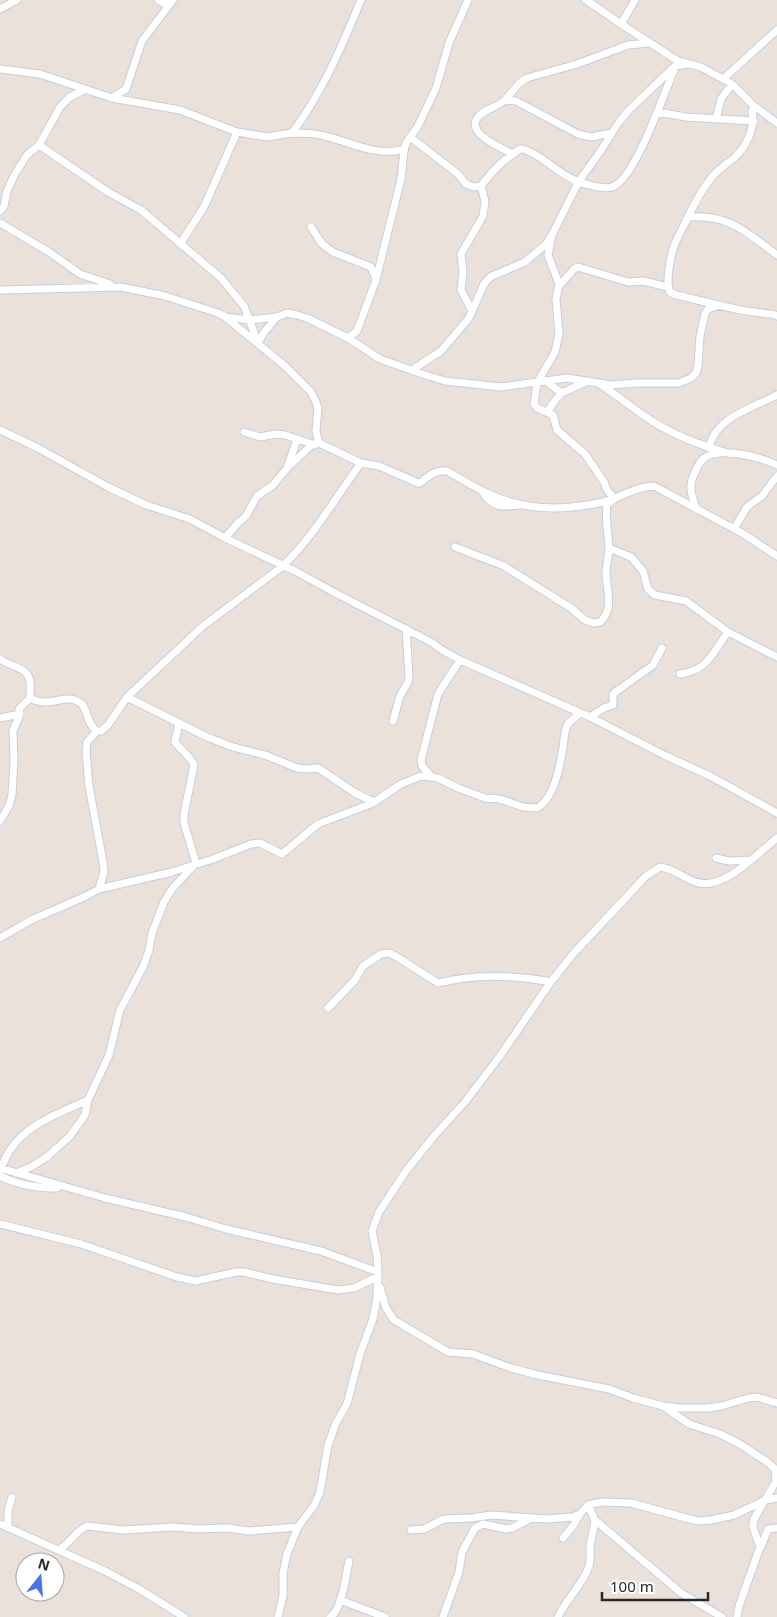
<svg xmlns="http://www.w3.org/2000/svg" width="777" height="1617" font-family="'Noto Sans',sans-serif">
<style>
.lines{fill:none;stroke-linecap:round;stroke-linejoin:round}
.street-casing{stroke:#c9ced9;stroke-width:9}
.street{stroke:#fff;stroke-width:7}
</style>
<rect width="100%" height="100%" fill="#e9e1da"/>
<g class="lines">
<g class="street-casing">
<path id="street" d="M158 0 164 3 171 2
M586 0 621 24 678 61 701 67 732 84 753 105 777 123
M0 9 17 0
M621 24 635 0
M0 69 40 74 112 98 180 110 237 132 267 137 292 133C322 93 342 46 361 0
M723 79 777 30
M112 98 126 89 142 41 173 0
M505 100 516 101 578 134 591 137 612 133
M757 108 752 111C756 126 746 147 735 157 726 165 716 170 709 181 695 199 686 222 675 243 671 254 665 281 670 292L676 295C708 302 739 312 772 314L777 316
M657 112 686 117 754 121
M716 119 721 99 732 84
M292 133C301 133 311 133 320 135 347 140 376 158 404 149
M410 137 458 174 466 184 474 187 481 186C495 168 501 162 520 149H523C542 155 554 170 572 179 580 183 603 190 612 187 635 180 664 93 674 70
M39 145 108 192 141 210 221 278 244 306 258 343
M513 154C501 148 460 131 481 114 488 108 499 106 505 100 513 92 516 83 527 78L577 64 628 45 649 43
M0 211 4 206 7 191 15 174 27 155 39 145 60 107 70 97 84 90
M689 217C730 214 747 233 777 255
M0 223 49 252 80 274 110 284
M311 227 322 244 333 252 371 267 376 279
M551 239 548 255 559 284 556 299 559 334 555 352 537 383 534 404 537 408 553 415 557 430 585 454 604 482 607 490 615 499
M180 244 204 207 237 132
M559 286 574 269 578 267 628 282 643 281 668 287
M0 290 121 287 165 296 218 313 224 316 285 366 311 392 316 402 318 408 316 431 319 443 361 463 379 466 418 483H420C429 476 436 469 447 471 460 478 473 487 487 493 524 511 564 511 603 502 620 498 636 486 654 486L742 533 777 556
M472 311 461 290 463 272 461 254 483 216 485 201 481 186
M225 317 250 320 277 317 287 313 297 315 307 318 348 338 380 359 422 374 445 381 501 387 567 378 611 385 637 383H679L691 378 696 373 698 366 700 336 705 314 708 309 720 305
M348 338 357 331 376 280 401 179 404 151 406 143 418 126 436 88 449 43 468 0
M259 345 258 343 265 331 277 317
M412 370 441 351 469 318 484 284 490 277 525 262 546 244 552 235 579 181 600 152 619 122 628 111 675 66 687 64
M546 381 560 392H564L588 381
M601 385C618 396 632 408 649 419 674 436 702 446 731 454
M547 412 556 399 563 392
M0 430 38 448 108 487 146 505 190 519 225 538 295 571 339 595 431 642 442 650 460 660 590 717 666 756 710 776 777 813
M244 432 260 437 276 434 285 435 315 445
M709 448C715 417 753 408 777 395
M288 465 297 440
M482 491C492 508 500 507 519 505
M697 509C691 496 688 485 695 472 698 466 700 460 706 457 723 447 760 457 777 465
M734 529 747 507 762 496 777 476
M225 538 237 524 246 516 257 496 273 485 289 466 313 444
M455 547 504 566 571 608 585 620 593 623 600 622C614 610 607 591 606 574 606 565 609 556 609 547 608 532 605 519 607 504L613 500
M609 548 631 557 643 571 648 589 655 595 686 601 728 632 777 657
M0 659C10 667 29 667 30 682 31 687 30 693 30 698L19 709 20 714 13 731 14 760 12 795 9 806 0 821
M680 674C709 670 712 653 728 632
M127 697 207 737 233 747 265 755 297 768 307 769 318 768 355 793 374 802
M30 698C50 709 63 693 79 702 89 707 85 723 97 731H101L108 725 127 697 203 626 283 566C314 536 335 498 361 463
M590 717 604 708 613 705V695L614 693 653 665 662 648
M0 718 20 714
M393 721 400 696 408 682 409 677 406 629
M97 731 87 742 86 752 89 786 103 862 104 872 99 889
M432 777 422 766 421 760 438 694 460 660
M716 858 729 861 750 860
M0 938 31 920 84 897 99 889 172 872 213 859 251 844 260 843 282 854 318 824 373 803 401 784 421 776 438 778 458 788 485 798 500 799 523 807 537 808C554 799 560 766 563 748 564 740 564 731 568 724 571 720 576 717 580 713
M328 1008 355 980 363 966 381 954 389 953 397 957 438 983C476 974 508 975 546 981L550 983
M0 1168 105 1198 186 1217 226 1229 321 1251 378 1272V1277
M0 1171C3 1164 6 1156 10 1150 28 1123 60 1113 88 1100
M16 1173 31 1167 48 1156 70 1136 85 1115 88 1100 109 1055 120 1010 143 967 149 950 152 933 164 902 172 889 196 863 184 823V814L194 765C191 757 180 749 175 742L179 723
M0 1176C18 1185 37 1188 57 1188
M0 1224 81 1244 177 1277 196 1281 236 1272H244L273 1279 338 1290 354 1288 377 1277
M380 1287 386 1308 394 1320 448 1352 473 1354 511 1368 538 1375 609 1389 633 1398 663 1406 680 1408H708L721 1406 749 1398 757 1397 777 1403
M663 1406 689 1424 720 1434 738 1443 766 1461 775 1469 776 1481 754 1519 753 1527 760 1547 739 1606 737 1617
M588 1505 595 1520 661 1576 681 1593 722 1617
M0 1524 105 1571 139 1589 184 1617
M8 1527V1511L12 1497
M411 1530 424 1529 444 1519 471 1518 492 1515 547 1519 572 1517 580 1514 588 1505 601 1502 631 1503 686 1518 698 1521 711 1520 734 1515 766 1500 777 1498
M563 1538 573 1526 580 1514
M761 1547 768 1529 777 1528
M59 1550C69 1544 78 1529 87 1526L123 1530 173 1527 198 1529 228 1528 249 1531 298 1527
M340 1600 385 1617
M278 1617 283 1596V1573L287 1554 298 1527 315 1504 320 1492 328 1445 336 1423 347 1404 360 1354 373 1319 377 1298 378 1271 377 1255 372 1231 379 1212 406 1171 434 1136 465 1102 500 1056 550 983 573 954 646 876 660 867C676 869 685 880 699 883 725 889 758 853 777 838
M330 1617C342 1611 346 1574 349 1561
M443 1617 459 1572 462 1552 475 1528 483 1524 506 1529 512 1528 532 1518
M558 1617C566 1599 583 1585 589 1566 591 1560 590 1553 590 1547 591 1538 594 1529 595 1520"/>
</g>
<use href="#street" class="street"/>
</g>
<g transform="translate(40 1577) rotate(17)"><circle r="24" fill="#ffffff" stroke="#a9a9a9"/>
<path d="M0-4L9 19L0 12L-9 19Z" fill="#4676ea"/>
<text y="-8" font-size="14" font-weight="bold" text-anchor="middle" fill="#282828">N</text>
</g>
<path d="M602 1592v8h106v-8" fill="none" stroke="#282828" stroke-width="2.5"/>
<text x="610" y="1592" font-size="15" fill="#282828" stroke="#ffffff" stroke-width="4" paint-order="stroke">100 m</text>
</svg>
